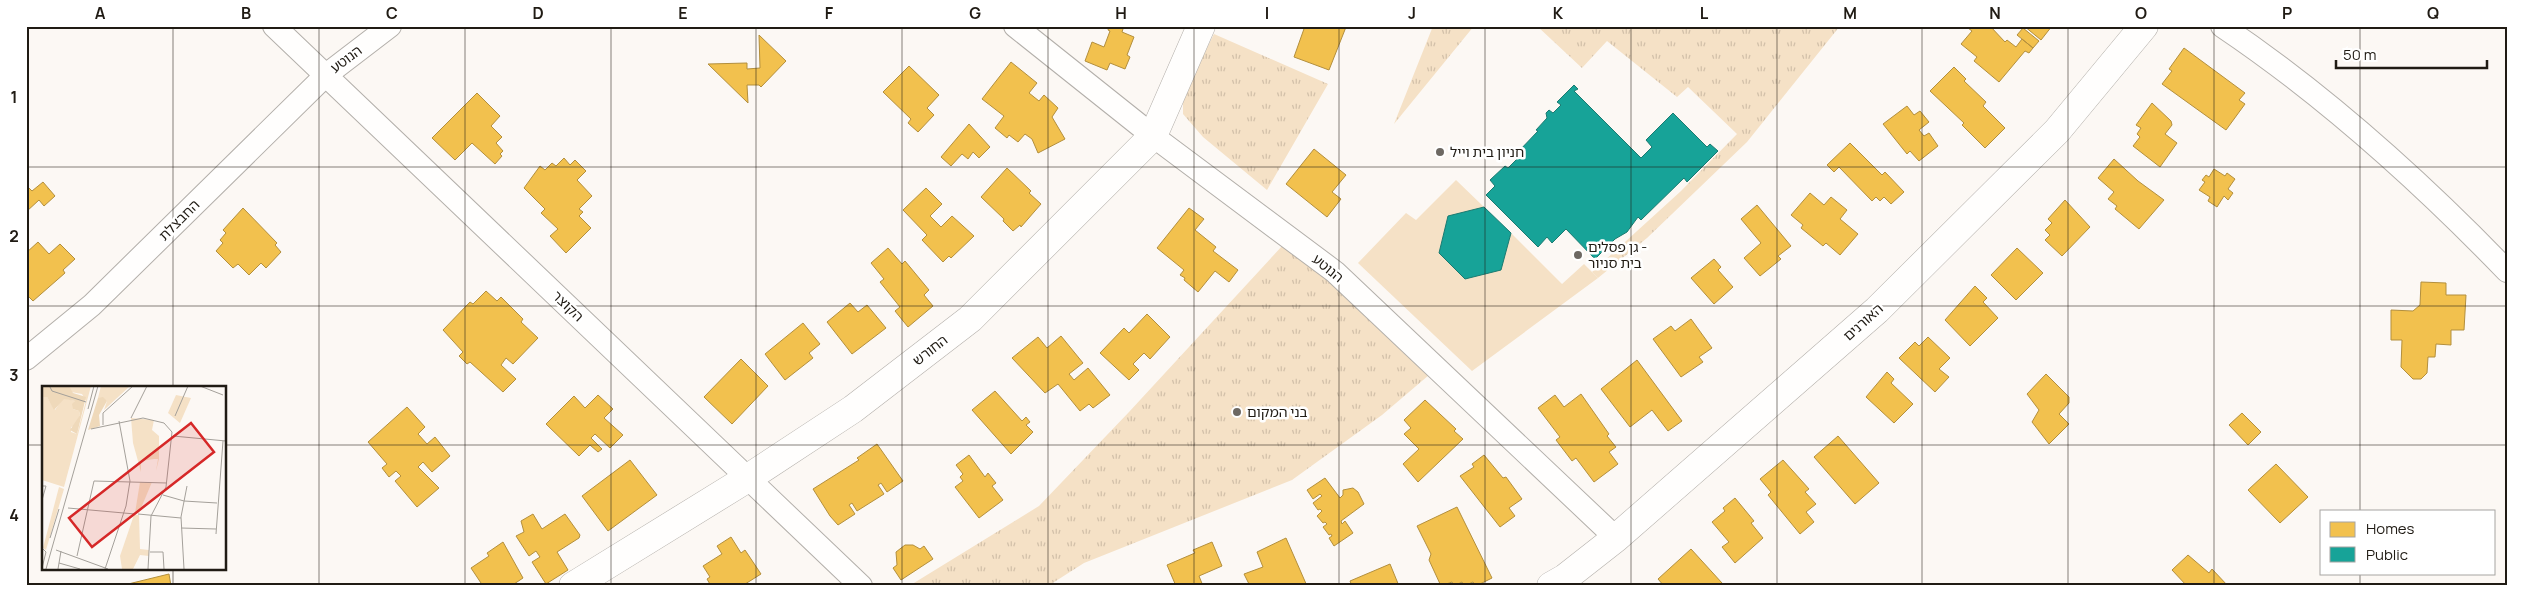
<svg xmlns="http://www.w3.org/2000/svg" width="2533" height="612" font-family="Manrope,'Noto Sans Hebrew',sans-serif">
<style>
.grass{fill:#f5e1c6}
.park{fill:url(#park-tufts)}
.homes{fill:#f2c14e;stroke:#b38f3d}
.public{fill:#17a398;stroke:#1a7a70}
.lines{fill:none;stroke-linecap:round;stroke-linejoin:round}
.street-casing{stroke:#b3afaa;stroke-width:24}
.secondary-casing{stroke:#b3afaa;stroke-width:29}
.street{stroke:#fffefd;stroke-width:22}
.secondary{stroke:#fffefd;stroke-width:28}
.grid{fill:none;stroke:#201b14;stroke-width:1;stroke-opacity:0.55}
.poi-dot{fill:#6d6862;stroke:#fff;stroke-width:2}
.labels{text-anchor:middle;stroke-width:5;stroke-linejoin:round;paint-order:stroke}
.street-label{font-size:14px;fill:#201b14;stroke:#fff}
.poi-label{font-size:14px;fill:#201b14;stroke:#fff;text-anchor:start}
.inset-road{fill:none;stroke:#a4a09a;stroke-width:1}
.view{fill:#d62828;fill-opacity:0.15;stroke:#d62828;stroke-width:2.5}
.inset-edge{fill:none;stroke:#201b14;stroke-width:2.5}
.neatline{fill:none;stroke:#201b14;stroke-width:2}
.grid-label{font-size:16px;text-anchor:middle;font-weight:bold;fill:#201b14}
</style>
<defs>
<pattern id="park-tufts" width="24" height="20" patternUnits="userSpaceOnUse" patternTransform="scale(1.25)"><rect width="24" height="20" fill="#f5e1c6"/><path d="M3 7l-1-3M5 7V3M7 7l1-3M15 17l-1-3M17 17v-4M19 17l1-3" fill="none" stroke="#d2c0a9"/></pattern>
</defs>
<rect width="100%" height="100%" fill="#fcf8f4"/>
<path class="grass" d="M1456 180 1484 207 1448 217 1439 253 1465 279 1511 233 1562 284 1584 264 1598 278 1472 371 1358 263 1406 213 1416 220Z"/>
<path class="park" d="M1433 26H1474L1394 124Z
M1537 26H1840L1747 142 1647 238 1598 278 1592 272 1681 191 1737 134 1688 87 1677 97 1607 41 1582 68Z
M1214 34 1328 84 1267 190 1203 137 1183 114V95Z
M1283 245 1328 278 1429 375 1382 415 1292 480 1084 563 1048 586H909L1039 506 1129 412Z"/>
<path class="homes" d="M1109 26H1124L1122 32 1134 37 1127 55 1130 57 1125 69 1110 63 1107 70 1085 61 1092 42 1104 47 1110 31 1108 30Z
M1305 26 1346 27 1329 70 1294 57Z
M1970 26H1990L2005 42 2007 40 2016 47 2022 39 2033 48 2029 53 2025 51 1999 82 1974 61 1977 57 1961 44 1972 31 1968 28Z
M2024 26H2052L2041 40Z
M2023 28 2039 41 2033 48 2017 35Z
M759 35 786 61 761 87 759 85H747L748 103 708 64 747 63V69L760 68Z
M2184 48 2245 93 2239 100 2245 104 2226 130 2162 84 2172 71 2169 69Z
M1011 62 1037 83 1029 93 1039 101 1044 95 1058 108 1052 117 1065 139 1038 153 1032 139 1025 134 1018 142 1009 135 1007 138 995 128 1004 116 982 99Z
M909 66 939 95 927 108 934 115 918 132 908 123 911 119 883 92Z
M1954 67 1966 79 1964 81 1986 102 1983 106 2005 128 1985 148 1962 125 1964 123 1930 91Z
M477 93 500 116 491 126 502 137 496 143 503 151 500 154 502 156 495 164 472 143 455 160 432 138Z
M2152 103 2171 121 2172 125 2165 134 2177 143 2160 167 2133 146 2140 137 2137 134 2141 128 2136 125Z
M1907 106 1914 115 1920 111 1929 122 1919 130 1924 136 1929 133 1938 146 1919 161 1910 151 1907 154 1883 124Z
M969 124 990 147 979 158 973 152 968 159 962 154 951 166 941 157Z
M1850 143 1882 175 1885 172 1904 192 1891 204 1884 197 1880 201 1876 197 1872 201 1839 167 1834 172 1827 165Z
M1314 149 1346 175 1332 192 1341 199 1327 217 1286 184Z
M564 158 570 165 575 160 586 171 577 180 592 196 579 209 583 212 579 216 591 228 566 253 550 236 558 229 541 213 545 209 524 188 540 166 545 170 552 163 556 166Z
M2114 159 2138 181 2164 200 2139 229 2115 209 2117 206 2108 199 2114 192 2098 178Z
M1007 168 1031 191 1029 193 1041 204 1021 227 1020 225 1013 231 1003 221 1004 219 981 197Z
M2214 169 2225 176 2227 173 2235 179 2228 189 2233 193 2228 200 2224 196 2217 207 2208 201 2210 197 2199 190 2205 182 2202 180 2206 175 2209 177Z
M43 182 55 196 44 206 39 200 26 212V185L32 191Z
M926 188 942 204 930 216 941 227 952 216 974 236 951 258 949 256 943 262 922 240 927 235 903 210Z
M1810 193 1824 205 1831 197 1847 210 1840 219 1858 234 1840 255 1826 243 1823 246 1801 228 1803 225 1791 215Z
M2065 200 2090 227 2062 256 2045 240 2050 235 2045 230 2052 223 2048 219Z
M1757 205 1791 246 1778 256 1781 259 1760 276 1744 258 1761 243 1741 219Z
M243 208 277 243 275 245 281 252 266 268 261 263 249 275 238 264 233 268 216 251 223 243 220 240 226 233 223 230Z
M1189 208 1204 219 1195 230 1216 247 1213 251 1238 270 1229 282 1215 271 1198 292 1184 280 1185 278 1180 275 1184 270 1157 248Z
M38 242 49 254 60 244 75 259 63 270 65 273 33 301 26 294V253Z
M888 248 902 264 905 261 929 290 924 295 933 306 908 327 895 311 900 307 880 282 884 279 871 263Z
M2017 248 2043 273 2016 300 1991 275Z
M1714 259 1721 267 1718 270 1733 287 1714 304 1691 278Z
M2421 282 2446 283V295H2466L2464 330H2451V345L2436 344 2435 357H2428L2427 373 2421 379H2413L2401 367 2402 340H2391V310L2413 311 2420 305Z
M1975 286 1987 298 1983 302 1998 318 1970 346 1945 320Z
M486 291 497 301 501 297 523 319 521 322 538 338 513 364 506 358 501 365 516 379 503 392 470 362 467 364 459 356 463 352 443 330 470 302 473 304Z
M850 303 858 312 867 305 886 328 852 354 827 322Z
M1147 314 1170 337 1150 359 1144 353 1133 364 1139 370 1129 380 1100 353 1124 328 1129 333Z
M1691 319 1712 348 1699 357 1703 362 1681 377 1653 339 1671 326 1675 331Z
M803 323 820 344 809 353 813 358 785 380 765 354Z
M1061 336 1083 363 1069 374 1074 380 1088 368 1110 395 1093 408 1089 404 1080 411 1058 384 1045 393 1012 358 1038 337 1047 348Z
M1928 337 1950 358 1939 369 1949 377 1935 392 1899 358 1915 342 1919 346Z
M741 359 768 386 732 424 704 397Z
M1637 360 1682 421 1668 431 1652 410 1630 427 1601 389Z
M1887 372 1894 379 1891 383 1913 404 1894 423 1866 397Z
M2046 374 2069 397V403L2059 414 2069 424 2049 444 2032 422 2039 410 2027 394Z
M995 391 1022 421 1026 417 1030 422 1026 425 1033 432 1011 454 972 410Z
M1581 394 1609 434 1607 436 1616 447 1609 452 1618 464 1594 482 1576 458 1572 461 1556 440 1560 437 1538 408 1555 395 1564 407Z
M598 395 613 409 604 418 623 435 610 448 595 434 591 438 602 449 598 452 590 445 579 456 546 424 574 396 585 408Z
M1425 400 1456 429 1454 431 1463 439 1418 482 1403 464 1419 449 1404 434 1411 428 1404 420Z
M407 407 425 427 418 434 427 444 435 437 450 456 432 472 423 462 418 467 439 488 417 507 395 481 401 476 396 471 389 477 382 468 387 464 368 442Z
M2242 413 2261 432 2248 445 2229 425Z
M1838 436 1879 483 1855 504 1814 457Z
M877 444 903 481 887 492 881 483 878 485 884 494 857 511 852 503 849 505 855 514 838 525 830 516 813 489 859 460 857 458Z
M969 455 985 477 988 473 996 483 992 486 1003 500 979 518 955 487 963 481 960 477 963 474 956 465Z
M1484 455 1503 478 1506 477 1522 499 1509 508 1515 516 1500 527 1460 476 1474 467 1472 464Z
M630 460 657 495 608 531 582 496Z
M1783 460 1809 489 1805 492 1816 504 1806 512 1814 522 1800 534 1768 495 1771 492 1760 479Z
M2276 464 2308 497 2280 523 2248 490Z
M1325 478 1340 498 1343 495V490L1353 488 1358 492 1364 504 1341 521 1342 524 1345 521 1353 533 1334 546 1329 538 1332 536 1331 534 1329 535 1323 527 1327 524 1325 522 1323 523 1317 516 1322 511 1320 509 1318 510 1313 503 1322 496 1320 494 1313 499 1307 490Z
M1735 498 1754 521 1751 523 1763 538 1735 563 1722 547 1729 542 1712 522 1725 511 1723 508Z
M1457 507 1492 578 1476 586 1473 582 1464 586 1462 582 1454 586 1452 582 1441 586 1429 560 1431 554 1417 526Z
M533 514 542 529 565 514 580 535 579 538 557 552 568 570 546 584 532 562 540 557 536 551 529 556 516 536 524 532 521 521Z
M731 537 741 553 745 550 761 574 742 586H711L707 579 710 577 703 566 722 554 717 546Z
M1286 538 1307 586H1250L1244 574 1263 567 1257 552Z
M503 542 523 578 511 586H483L471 568 489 556 487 553Z
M1212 542 1222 566 1199 576 1203 586H1176L1167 565 1195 553 1193 550Z
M905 545H913L920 549 924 546 933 559 901 580 893 568 897 565 896 552Z
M1691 549 1722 583 1719 586H1664L1658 579Z
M2188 555 2209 573 2212 569 2228 586H2187L2172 570Z
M1390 564 1399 586H1352L1350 581Z
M169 574 171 586H120Z"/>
<path class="public" d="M1574 85 1578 89 1574 91 1641 158 1652 147 1646 140 1673 113 1707 147 1710 144 1718 151 1687 182 1684 178 1641 220 1638 217 1627 232 1615 239 1595 259 1566 229 1552 243 1547 237 1538 247 1486 195 1495 186 1490 180 1505 166 1508 168 1521 155 1518 152 1538 131 1536 130 1547 118 1546 113 1549 110 1553 113 1561 105 1557 102Z
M1484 207 1511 233 1501 270 1465 279 1439 253 1448 216Z"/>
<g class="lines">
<g class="street-casing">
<path id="street" d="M274 26 861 586
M1015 26 1153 136 1335 272 1616 538
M2222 26C2326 96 2420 181 2507 271
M26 359 92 305 326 75 390 26"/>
</g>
<g class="secondary-casing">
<path id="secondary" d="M573 586 748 478 853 409 970 319 1153 136 1201 26
M1551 586 1565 578 1616 538 1877 310 2057 131 2144 26"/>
</g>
<use href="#street" class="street"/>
<use href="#secondary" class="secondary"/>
</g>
<path class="grid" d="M173 26V387M319 26V586M465 26V586M611 26V586M756 26V586M902 26V586M1048 26V586M1194 26V586M1339 26V586M1485 26V586M1631 26V586M1777 26V586M1922 26V586M2068 26V586M2214 26V586M2360 26V511M26 167H2507M26 306H2507M26 445H44M225 445H2507M173 568V586M2360 573V586"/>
<g class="poi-dot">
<circle cx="1440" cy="152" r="5"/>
<circle cx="1578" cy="255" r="5"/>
<circle cx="1237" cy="412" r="5"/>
</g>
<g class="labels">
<g class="street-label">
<text transform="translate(346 59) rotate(-37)" y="5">הנוטע</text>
<text transform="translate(179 220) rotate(-45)" y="5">החבצלת</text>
<text transform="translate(1328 268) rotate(39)" y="5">הנוטע</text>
<text transform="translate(568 306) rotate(44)" y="5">הקוצר</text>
<text transform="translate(1863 322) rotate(-42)" y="5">האורנים</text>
<text transform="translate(930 350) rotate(-38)" y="5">החורש</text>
</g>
<g class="poi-label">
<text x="1450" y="157">חניון בית וייל</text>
<text x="1588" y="252">גן פסלים -<tspan x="1588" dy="16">בית סניור</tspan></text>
<text x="1247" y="417">בני המקום</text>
</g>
</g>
<g transform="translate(42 386)">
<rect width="184" height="184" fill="#fcf8f4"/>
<path d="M27 0H49L22 101 0 94V11H5L13 24 21 12 33 15 31 23 37 25 38 29 33 40 29 41V46L35 48 44 15 40 8 29 6ZM59 0H88L62 24 65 15 56 12ZM17 101 22 103 4 164 1 162Z" fill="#f5e1c6"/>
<path d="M0 0H27L31 7 44 11 35 48 28 44 38 29 37 25 31 23 30 18 33 15 22 13 12 24 5 11H0ZM61 11 65 15 57 29 58 40 46 44 56 12Z" fill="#efd9ba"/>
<path d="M134 9 149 12 138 37 126 27ZM89 32 112 34 110 44 117 50V73L114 85 116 73H112L99 75V86L91 57ZM98 96H110L97 127H93ZM92 129H97L98 163 107 164V170L98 169 91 183H80L78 170Z" fill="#f5e1c6"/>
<path class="inset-road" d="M158 0 181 9M8 1 10 5 44 16M46 23 52 0M133 30 146 0M89 32 105 0M61 39V27L91 0M49 43 101 32 122 37 130 46 124 101 109 130 106 183M131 50 184 55M0 100H4L0 114M121 109 142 115 175 117M26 122 93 128M96 128 139 132M139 142 174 143M174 148 181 55M8 152 17 123M0 162 4 166 0 182M14 164 66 183M108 166H121L122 183M35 170 52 95 125 97M17 177 38 183M4 183 56 0M16 183 19 165M63 183 84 120 88 95 77 35M142 183 139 131 145 100"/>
<path class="view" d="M149 37 172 66 50 161 27 132Z"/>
<rect width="184" height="184" class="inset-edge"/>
</g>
<rect width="2533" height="612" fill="none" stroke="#ffffff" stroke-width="55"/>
<rect x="2320" y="510" width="175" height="65" fill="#ffffff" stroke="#a6a4a1"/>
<rect x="2330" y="522" width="25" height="15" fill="#f2c14e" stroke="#a6a4a1"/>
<text x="2366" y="534" font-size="15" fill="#201b14">Homes</text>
<rect x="2330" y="547" width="25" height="15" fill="#17a398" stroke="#a6a4a1"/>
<text x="2366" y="560" font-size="15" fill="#201b14">Public</text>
<path d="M2336 60v8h151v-8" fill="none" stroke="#201b14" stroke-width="2.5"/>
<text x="2343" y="60" font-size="15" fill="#201b14" stroke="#ffffff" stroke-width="4" paint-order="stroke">50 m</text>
<rect x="28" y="28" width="2478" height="556" class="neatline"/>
<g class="grid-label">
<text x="100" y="19">A</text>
<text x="246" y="19">B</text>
<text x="392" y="19">C</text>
<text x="538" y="19">D</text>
<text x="683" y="19">E</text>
<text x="829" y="19">F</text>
<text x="975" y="19">G</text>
<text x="1121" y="19">H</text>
<text x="1267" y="19">I</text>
<text x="1412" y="19">J</text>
<text x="1558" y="19">K</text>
<text x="1704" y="19">L</text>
<text x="1850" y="19">M</text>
<text x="1995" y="19">N</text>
<text x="2141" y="19">O</text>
<text x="2287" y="19">P</text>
<text x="2433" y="19">Q</text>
<text x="14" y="103">1</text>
<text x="14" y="242">2</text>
<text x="14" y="381">3</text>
<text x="14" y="521">4</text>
</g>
</svg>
